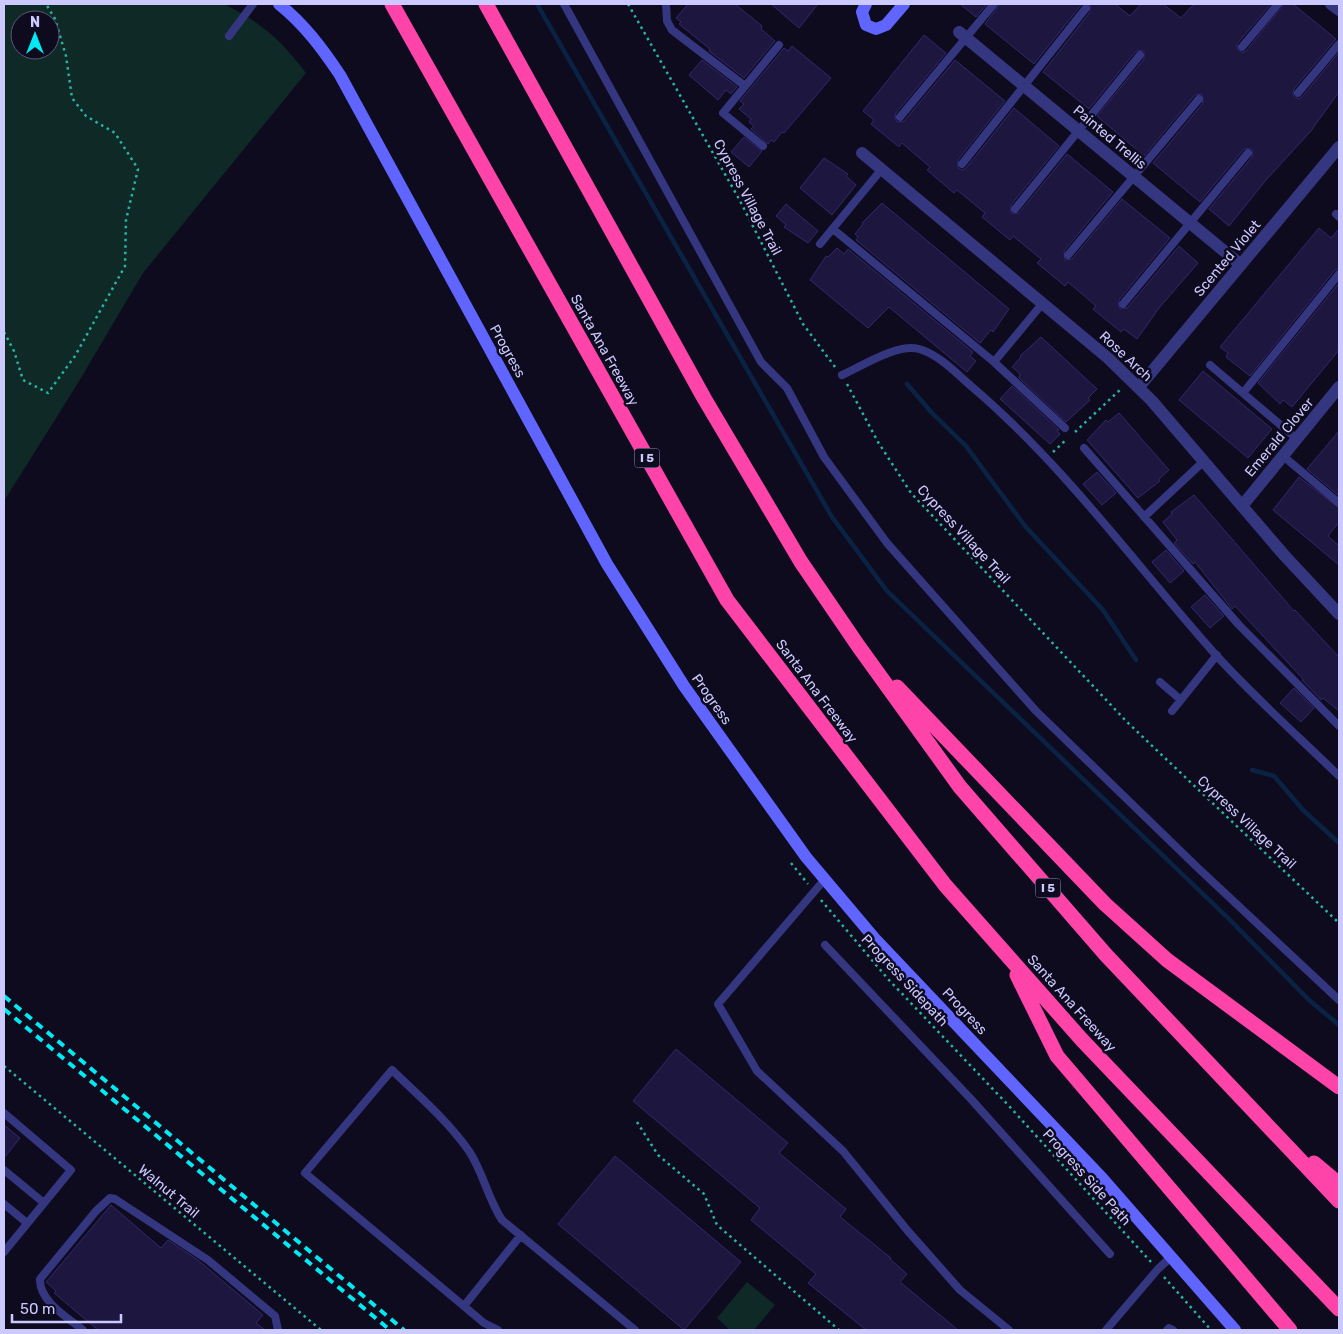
<svg xmlns="http://www.w3.org/2000/svg" width="1343" height="1334" font-family="Rubik,sans-serif">
<style>
.green{fill:#0e2926;fill-rule:evenodd}
.lines{fill:none;stroke-linecap:round;stroke-linejoin:round}
.stream{stroke:#0a2344;stroke-width:4.5}
.building{fill:#1d1740;stroke:#31286d}
.path{stroke:#28b4a3;stroke-width:2.5;stroke-dasharray:2.5 4;stroke-linecap:butt}
.lane{stroke:#343680;stroke-width:8}
.street{stroke:#343680;stroke-width:12}
.secondary{stroke:#6065ff;stroke-width:12}
.highway{stroke:#ff44a9;stroke-width:15}
.rail{stroke:#00eaf4;stroke-width:4;stroke-dasharray:8 6;stroke-linecap:butt}
.labels{text-anchor:middle;stroke-width:5;stroke-linejoin:round;paint-order:stroke}
.shield{fill:#0e0b1f;stroke:#9390bc;stroke-width:1}
.shield-label{font-size:12px;font-weight:bold;fill:#ccc9ff}
.street-label{font-size:14px;fill:#ccc9ff;stroke:#0e0b1f}
</style>
<rect width="100%" height="100%" fill="#0e0b1f"/>
<path class="green" d="M4 4H224C262 23 281 40 306 73L143 273 78 383 4 501ZM20 20H50V50H20Z
M747 1282 775 1305 754 1330H730L717 1318Z"/>
<g class="lines">
<path class="stream" d="M537 4 832 517 887 591 1228 918 1309 1000 1339 1025
M907 384 932 413 966 446 1025 526 1103 610 1136 660
M1252 770 1274 776 1303 810 1339 843"/>
</g>
<path class="building" d="M688 4H735L762 26 761 29 775 41 744 78 709 51 710 49 679 24 681 22 676 18Z
M771 4H818L799 28Z
M960 4H987L976 17Z
M1000 4H1082L1034 64 985 24Z
M1090 4H1115L1130 16 1141 4H1163L1181 18 1194 4H1271L1237 44V49L1242 53 1246 51 1284 4H1293L1336 39 1294 89 1293 95 1298 99 1302 97 1339 52V92L1310 132 1266 180 1229 226 1209 209 1252 157V149H1244L1200 202 1153 163 1203 103 1202 94 1195 95 1144 156 1097 116 1144 59V51H1136L1089 109 1043 72 1090 12Z
M924 35 946 53 896 113 895 118 897 122 904 121 955 60 1005 101 958 160V168L962 170 966 168 1014 108 1059 146 1011 205V213H1019L1067 154 1113 192 1064 251 1065 260 1072 259 1122 199 1170 238 1119 300V308H1127L1179 246 1198 263 1159 308 1137 339 1124 329 1121 332 1093 309 1096 306 1068 282 1065 286 1037 263 1041 259 1013 236 1010 240 982 217 985 213 957 190 954 193 927 170 930 167 902 143 899 147 871 124 874 120 863 111Z
M792 46 831 78 784 133 782 132 774 142 771 140 768 144 751 129 754 126 749 122 751 119 739 109 744 104 740 101 784 48 788 51Z
M702 60 737 87 731 94 726 90 718 100 689 75Z
M744 137 762 151 749 167 731 152Z
M824 158 848 174 846 176 856 185 832 215 800 188Z
M882 203 1009 309 993 332 991 330 980 343 856 240 858 237 855 234 863 224 862 223Z
M786 204 818 231 808 243 784 227 786 225 776 216Z
M1319 228 1331 238 1339 229V268L1335 270 1250 376 1226 357 1228 353 1220 347Z
M837 248 844 254 848 249 973 352 970 356 976 361 967 372 889 307 868 328 810 280 826 256 828 257Z
M1339 283V350L1292 407 1283 400 1280 404 1258 383Z
M1041 337 1097 389 1088 398 1090 400 1066 422 1019 378 1020 374 1012 367 1021 357 1020 356Z
M1203 371 1272 429 1248 458 1179 400Z
M1012 386 1059 430 1057 431 1060 434 1050 444 1000 399Z
M1119 413 1169 470 1159 479 1160 481 1138 498 1087 440 1106 420 1108 422Z
M1339 431V496L1307 469Z
M1097 472 1116 493 1102 505 1083 484Z
M1299 477 1339 508V522L1328 536 1339 546V565L1273 510Z
M1194 495 1294 611 1295 610 1339 657V711L1323 698 1321 700 1302 680 1303 679 1235 606 1232 609 1195 562 1193 564 1174 543 1177 540 1163 522 1172 514 1171 512Z
M1166 550 1184 571 1170 583 1152 562Z
M1205 595 1224 616 1210 628 1191 607Z
M1294 688 1314 708 1301 722 1280 703Z
M676 1049 788 1143 779 1153 846 1209 840 1217 891 1258 890 1259 907 1274 900 1282 958 1330H866L808 1283 816 1274 751 1220 760 1208 633 1101Z
M4 1125 20 1138 4 1158Z
M615 1156 741 1262 684 1330 558 1224Z
M111 1205 161 1248 168 1240 198 1260 263 1315 256 1323 265 1330H98L54 1293 56 1291 46 1282Z"/>
<g class="lines">
<path class="path" d="M628 4 738 197 803 324 835 367
M4 332 14 351 23 380 48 393 75 356 125 266 126 220 138 169 115 133 86 116 72 98 66 56 55 19 46 4
M847 384 878 442 911 493 1127 722 1339 923
M1075 432 1122 388
M1053 452 1067 439
M791 863 808 884
M821 900 888 979 1009 1106 1151 1262
M4 1066 321 1330
M637 1122 658 1155 704 1194 717 1225 839 1330
M1164 1277 1211 1330"/>
<path class="lane" d="M564 4 761 362 787 388 824 457 887 543 1036 711 1198 868 1339 1000
M666 4 667 21 672 30 745 86
M229 36 253 4
M1242 47 1278 4
M1298 93 1339 44
M900 117 994 4
M763 146 723 113 779 45
M962 164 1086 8
M1015 209 1140 55
M1336 214 1339 217
M833 229 994 362 1065 428
M820 244 881 170
M1068 255 1199 99
M1123 304 1248 153
M994 362 1042 304
M1210 365 1297 439
M842 375C862 366 898 343 919 349 938 354 956 373 971 386 1063 464 1135 564 1215 654 1254 697 1298 736 1339 776
M1243 393 1339 274
M1084 448 1239 625 1339 726
M1283 456 1339 503
M1144 517 1204 461
M1160 682 1181 700
M1172 711 1217 655
M825 879 718 1004 757 1071 843 1151 907 1230 960 1290 1009 1330
M825 945 970 1098 1110 1254
M4 1113 71 1170 4 1252
M4 1170 44 1203
M4 1204 27 1223
M464 1306 521 1235
M83 1330C67 1317 39 1301 40 1279L96 1211 110 1198 115 1199 208 1260 275 1316 278 1330
M498 1330 484 1323 305 1173 392 1070C418 1095 448 1121 469 1151 483 1172 488 1199 502 1220L635 1330
M1106 1330 1158 1269 1170 1258
M1167 1330 1169 1328 1173 1330"/>
<path class="street" d="M1331 4 1339 10
M959 32 1241 265
M862 153 1108 358 1152 401 1284 555 1339 614
M1139 387 1339 147
M1242 506 1339 387"/>
<path class="secondary" d="M279 4C304 24 322 48 340 75L607 564 684 686 806 857 876 940 1102 1178 1235 1330
M866 4 862 12 866 25 876 29 886 25 904 4"/>
<path class="highway" d="M392 4 727 600 945 885 1082 1040 1339 1309
M486 4 704 398 801 562 859 647 960 787 1106 955 1339 1201
M897 687 1105 904 1167 960 1339 1087
M1017 975 1057 1056 1290 1330
M1314 1163 1339 1184"/>
<path class="rail" d="M4 996 404 1330
M4 1009 390 1330"/>
</g>
<g class="labels">
<g class="shield">
<rect x="634.5" y="448.5" width="25" height="19" rx="4"/>
<rect x="1035.5" y="878.5" width="25" height="19" rx="4"/>
</g>
<g class="shield-label">
<text x="647" y="462">I 5</text>
<text x="1048" y="892">I 5</text>
</g>
<g class="street-label">
<text transform="translate(1110 137) rotate(40)" y="5">Painted Trellis</text>
<text transform="translate(748 197) rotate(62)" y="5">Cypress Village Trail</text>
<text transform="translate(1227 258) rotate(-50)" y="5">Scented Violet</text>
<text transform="translate(605 350) rotate(61)" y="5">Santa Ana Freeway</text>
<text transform="translate(508 351) rotate(61)" y="5">Progress</text>
<text transform="translate(1126 356) rotate(43)" y="5">Rose Arch</text>
<text transform="translate(1279 437) rotate(-50)" y="5">Emerald Clover</text>
<text transform="translate(964 534) rotate(47)" y="5">Cypress Village Trail</text>
<text transform="translate(817 691) rotate(53)" y="5">Santa Ana Freeway</text>
<text transform="translate(712 699) rotate(55)" y="5">Progress</text>
<text transform="translate(1247 822) rotate(43)" y="5">Cypress Village Trail</text>
<text transform="translate(905 980) rotate(47)" y="5">Progress Sidepath</text>
<text transform="translate(1072 1003) rotate(48)" y="5">Santa Ana Freeway</text>
<text transform="translate(965 1011) rotate(47)" y="5">Progress</text>
<text transform="translate(1087 1177) rotate(48)" y="5">Progress Side Path</text>
<text transform="translate(169 1191) rotate(40)" y="5">Walnut Trail</text>
</g>
</g>
<rect width="1343" height="1334" fill="none" stroke="#ccc9ff" stroke-width="10"/>
<g transform="translate(35 35)"><circle r="24" fill="#0e0b1f" stroke="#5a5779"/>
<path d="M0-4L9 19L0 12L-9 19Z" fill="#00eaf4"/>
<text y="-8" font-size="14" font-weight="bold" text-anchor="middle" fill="#ccc9ff">N</text>
</g>
<path d="M12 1314v8h109v-8" fill="none" stroke="#ccc9ff" stroke-width="2.5"/>
<text x="20" y="1314" font-size="15" fill="#ccc9ff" stroke="#0e0b1f" stroke-width="4" paint-order="stroke">50 m</text>
</svg>
